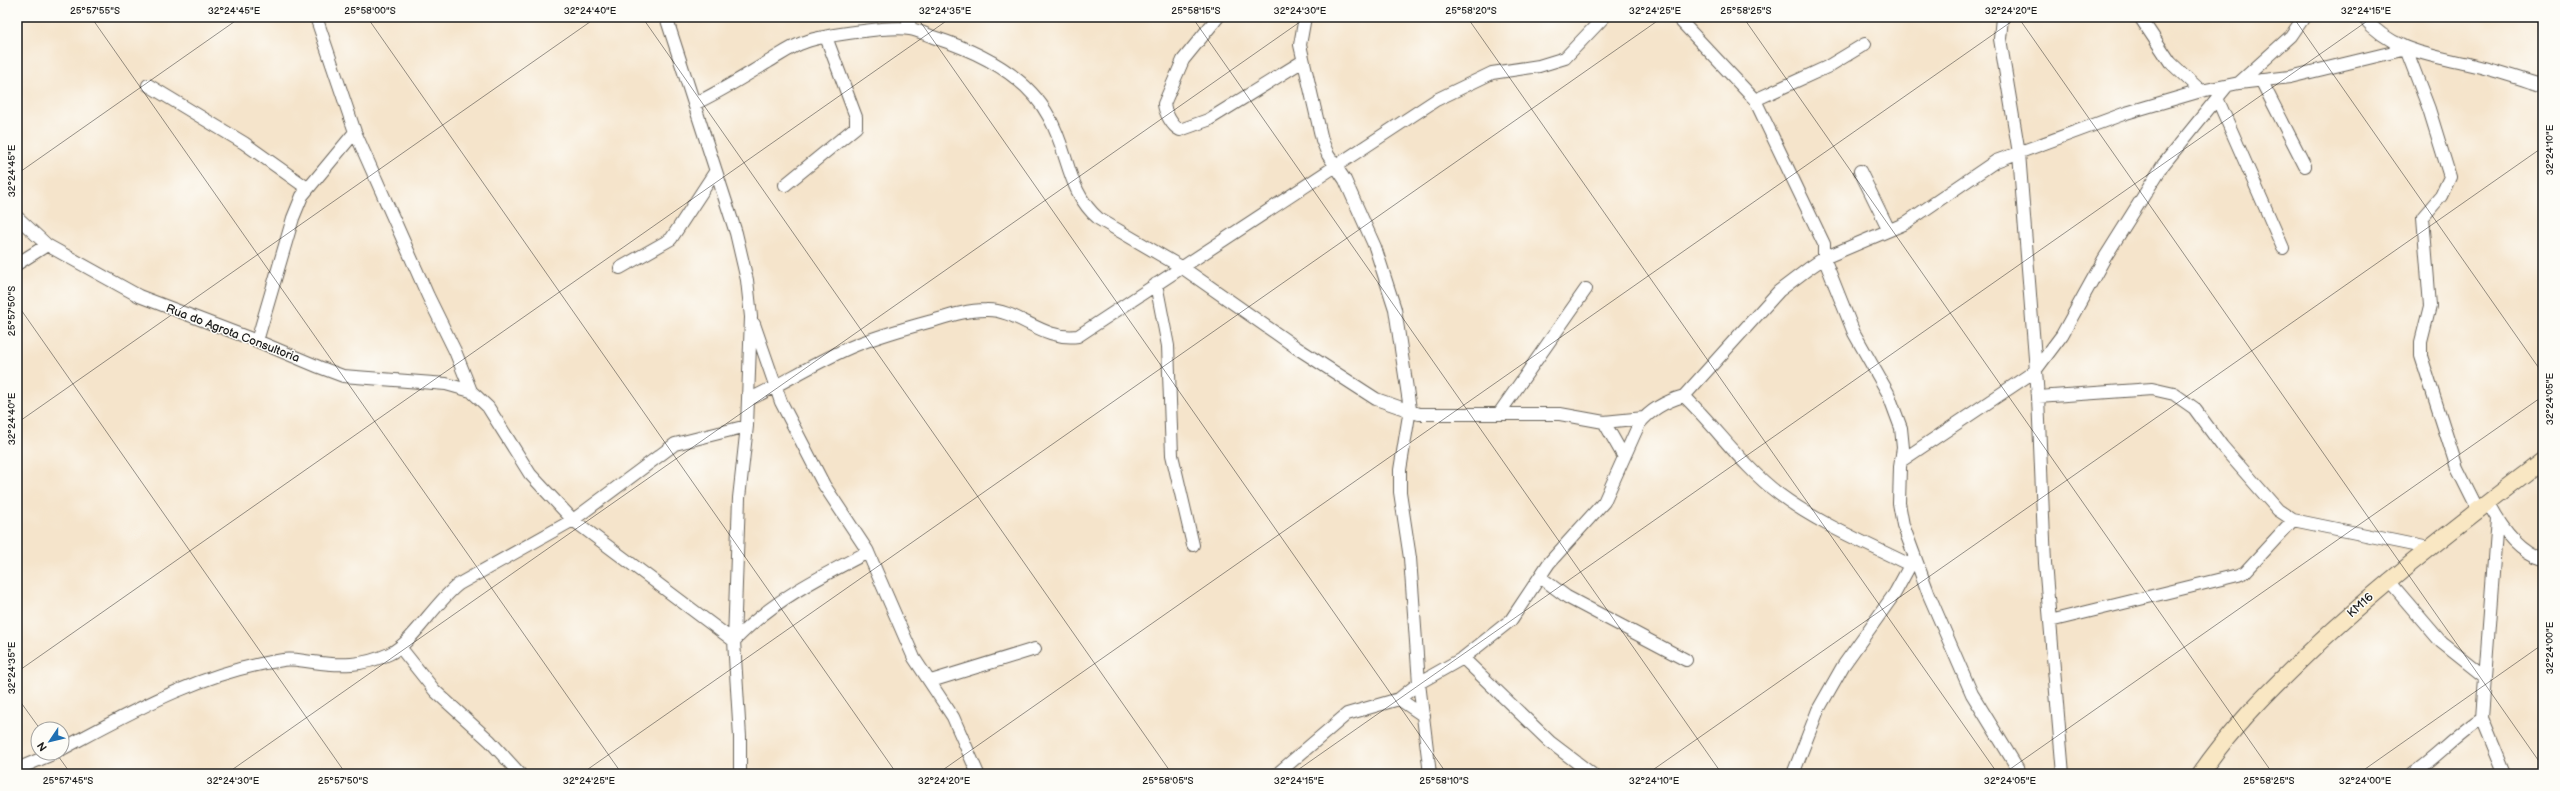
<svg xmlns="http://www.w3.org/2000/svg" width="2560" height="791" font-family="'Balsamiq Sans',sans-serif">
<style>
.lines{fill:none;stroke-linecap:round;stroke-linejoin:round}
.street-casing{stroke:#686259;stroke-width:14}
.secondary-casing{stroke:#686259;stroke-width:18}
.street{stroke:#fff;stroke-width:12}
.secondary{stroke:#f9e7c3;stroke-width:16}
.ticks{fill:none;stroke:#1c1c1c;stroke-width:1;stroke-opacity:0.45}
.labels{text-anchor:middle;stroke-width:3;stroke-linejoin:round;paint-order:stroke}
.street-label{font-size:12px;fill:#1c1c1c;stroke:#fdfcf7}
.neatline{fill:none;stroke:#1c1c1c;stroke-width:1.5}
.ticks-label{font-size:10px;text-anchor:middle;fill:#1c1c1c}
</style>
<rect width="100%" height="100%" fill="#fdfcf7"/>
<filter id="ink" filterUnits="userSpaceOnUse"><feTurbulence type="fractalNoise" baseFrequency=".025" numOctaves="2"/><feDisplacementMap in="SourceGraphic" scale="8" xChannelSelector="R" yChannelSelector="G"/><feConvolveMatrix kernelMatrix="1 2 1 2 8 2 1 2 1" color-interpolation-filters="sRGB"/></filter>
<filter id="wash" filterUnits="userSpaceOnUse"><feTurbulence type="fractalNoise" baseFrequency=".012" numOctaves="4" result="noise"/><feDisplacementMap in="SourceGraphic" scale="16" xChannelSelector="R" yChannelSelector="G"/><feGaussianBlur stdDeviation="0.9" result="paint"/><feColorMatrix in="noise" values="0 0 0 0 0 0 0 0 0 0 0 0 0 0 0 0 0 1.4 0 .05"/><feComposite in="paint" operator="in"/></filter>
<g filter="url(#wash)">
<rect width="100%" height="100%" fill="#f5e4cb"/>
</g>
<g filter="url(#ink)">
<g class="lines">
<g class="street-casing">
<path id="street" d="M316 17 355 132 428 296 455 351 471 391 488 407 530 474 573 520 734 641
M666 17 736 233 747 280 751 317 747 426 739 498 734 641 740 737V774
M907 17 911 29
M1218 17 1183 60 1164 104C1165 113 1172 126 1180 130L1208 120 1303 61
M1305 17 1300 45 1322 140 1328 155 1345 180 1375 247 1395 309 1410 409 1400 470V492L1410 558 1419 683 1430 774
M1677 17 1755 100 1824 244V258L1854 333 1888 393 1901 428 1903 448 1900 467 1899 503 1903 525 1929 595 1972 694 2021 774
M2002 17 2000 39 2019 153 2038 397 2045 563 2063 774
M2140 17 2170 62 2201 91
M2363 17C2394 53 2433 55 2476 66 2498 71 2521 79 2543 86
M2406 49 2429 109 2450 177 2441 196 2423 217 2430 306 2421 342V356L2457 468 2478 510
M2261 80 2305 166
M2240 82 2291 36 2304 17
M148 85 244 143 307 188
M2217 98 2283 248
M1755 100 1827 67 1865 44
M694 104C720 92 743 77 768 62 780 55 792 46 805 42 823 35 891 26 910 29 917 30 925 34 933 37 977 51 1026 74 1049 117 1069 152 1067 192 1099 219L1183 268 1297 348 1376 399 1419 414H1560L1604 422 1644 418
M1860 171 1889 230
M785 185 856 127V117L826 37
M17 217 47 245 139 296 257 341 319 367 343 376 446 384 471 391
M17 264 47 245
M620 268 671 239 715 172
M1156 284 1168 346 1172 455 1193 545
M754 324 781 402 824 485 867 550 914 658 953 717 978 774
M257 341 293 218 302 196 355 132
M1684 396C1717 428 1743 467 1779 494 1819 524 1866 543 1910 565
M2038 397 2152 389 2174 394 2194 408 2222 446 2278 510 2293 520 2429 548
M748 400C784 383 819 360 856 345 881 335 906 328 932 321 949 316 967 310 986 310 1018 309 1042 341 1078 336L1436 100 1492 73 1539 66 1565 58 1604 17
M1500 412 1586 289
M1604 422 1624 457
M1901 461 2035 371 2062 335 2104 259 2163 165 2227 86
M2488 502C2500 526 2517 551 2543 559
M2497 519 2482 718 2505 774
M1540 577 1567 597 1686 660
M2388 580 2441 642 2485 677
M2050 621 2238 575 2245 572 2293 520
M734 641C770 602 821 576 868 552
M400 647 435 691 490 741 520 774
M1463 658 1550 742 1592 774
M931 681 1035 649
M1399 699 1424 716
M62 749C133 711 201 672 283 660 292 658 303 661 313 662 340 666 363 666 389 654 413 643 435 602 459 584L573 520 675 444 747 426
M17 769 55 753
M1277 774 1347 714 1399 699 1419 683 1463 658 1511 620 1549 563 1604 502 1639 424C1651 409 1666 401 1684 396L1779 291 1808 269 1824 258 1904 224 1996 161 2126 113 2201 91 2239 83 2290 77 2406 49
M1793 774 1818 710 1843 666 1895 593 1914 558
M2412 774C2437 757 2457 734 2482 718"/>
</g>
<g class="secondary-casing">
<path id="secondary" d="M2200 774C2228 733 2262 698 2298 663 2374 589 2459 525 2543 460"/>
</g>
<use href="#street" class="street"/>
<use href="#secondary" class="secondary"/>
</g>
</g>
<path class="ticks" d="M91 17 622 774M367 17 897 774M642 17 1172 774M917 17 1447 774M1192 17 1722 774M1467 17 1998 774M1743 17 2273 774M2018 17 2543 767M2293 17 2543 374M17 174 241 17M17 304 346 774M17 423 597 17M17 672 952 17M17 697 40 729M56 753 71 774M226 774 1307 17M581 774 1663 17M937 774 2018 17M1292 774 2373 17M1647 774 2543 147M2003 774 2543 396M2358 774 2543 644"/>
<g class="labels">
<g class="street-label">
<text transform="translate(233 333) rotate(21)" y="4">Rua do Agrota Consultoria</text>
<text transform="translate(2360 605) rotate(-42)" y="4">KM16</text>
</g>
</g>
<rect width="2560" height="791" fill="none" stroke="#fdfcf7" stroke-width="44"/>
<g transform="translate(50 741) rotate(235)"><circle r="19" fill="#fdfcf7" stroke="#a3a29f"/>
<path d="M0-3L7 15L0 10L-7 15Z" fill="#1f6fb2"/>
<text y="-6" font-size="11" font-weight="bold" text-anchor="middle" fill="#1c1c1c">N</text>
</g>
<rect x="22" y="22" width="2516" height="747" class="neatline"/>
<g class="ticks-label">
<text x="95" y="14">25°57'55"S</text>
<text x="234" y="14">32°24'45"E</text>
<text x="370" y="14">25°58'00"S</text>
<text x="590" y="14">32°24'40"E</text>
<text x="945" y="14">32°24'35"E</text>
<text x="1196" y="14">25°58'15"S</text>
<text x="1300" y="14">32°24'30"E</text>
<text x="1471" y="14">25°58'20"S</text>
<text x="1655" y="14">32°24'25"E</text>
<text x="1746" y="14">25°58'25"S</text>
<text x="2011" y="14">32°24'20"E</text>
<text x="2366" y="14">32°24'15"E</text>
<text transform="translate(2549 150) rotate(-90)" y="4">32°24'10"E</text>
<text transform="translate(11 171) rotate(-90)" y="4">32°24'45"E</text>
<text transform="translate(11 311) rotate(-90)" y="4">25°57'50"S</text>
<text transform="translate(2549 399) rotate(-90)" y="4">32°24'05"E</text>
<text transform="translate(11 419) rotate(-90)" y="4">32°24'40"E</text>
<text transform="translate(2549 648) rotate(-90)" y="4">32°24'00"E</text>
<text transform="translate(11 668) rotate(-90)" y="4">32°24'35"E</text>
<text x="68" y="784">25°57'45"S</text>
<text x="233" y="784">32°24'30"E</text>
<text x="343" y="784">25°57'50"S</text>
<text x="589" y="784">32°24'25"E</text>
<text x="944" y="784">32°24'20"E</text>
<text x="1168" y="784">25°58'05"S</text>
<text x="1299" y="784">32°24'15"E</text>
<text x="1444" y="784">25°58'10"S</text>
<text x="1654" y="784">32°24'10"E</text>
<text x="2010" y="784">32°24'05"E</text>
<text x="2269" y="784">25°58'25"S</text>
<text x="2365" y="784">32°24'00"E</text>
</g>
</svg>
